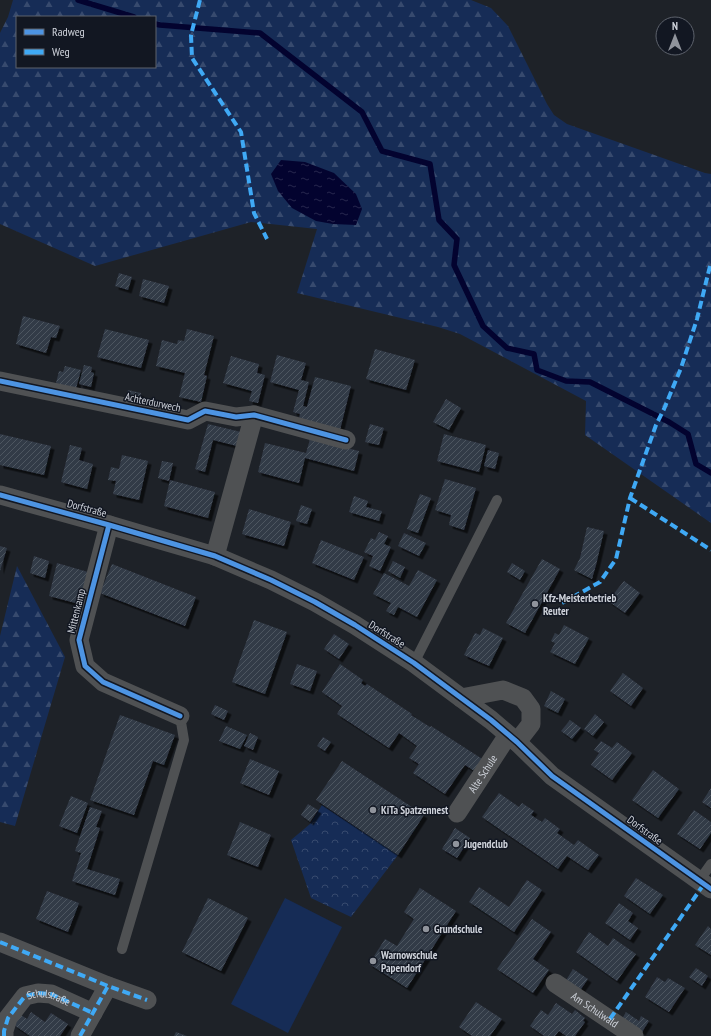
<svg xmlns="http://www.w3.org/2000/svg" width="711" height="1036" font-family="'PT Sans Narrow',sans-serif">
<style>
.forest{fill:url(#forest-firs);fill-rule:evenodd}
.park{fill:url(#park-crowns)}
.pitch{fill:#162c56}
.water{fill:url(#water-ripples)}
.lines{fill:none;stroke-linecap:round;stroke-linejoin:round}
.stream{stroke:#03032f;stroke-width:5.5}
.building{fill:url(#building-hatch);filter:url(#shadow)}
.lane{stroke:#4f5153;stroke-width:10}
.street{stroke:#4f5153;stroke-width:19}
.quiet{stroke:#3fa9f5;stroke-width:4;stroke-dasharray:8 4;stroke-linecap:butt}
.cycleway-casing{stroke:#121722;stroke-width:8}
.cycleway{stroke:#4d94e3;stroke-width:5}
.poi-dot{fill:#90949c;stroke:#121722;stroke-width:1.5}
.labels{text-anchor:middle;stroke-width:3;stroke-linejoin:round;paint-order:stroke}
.street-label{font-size:11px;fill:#ced2da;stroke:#121722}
.poi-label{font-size:11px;font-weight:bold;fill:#ced2da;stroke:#121722;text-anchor:start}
</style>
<defs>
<pattern id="forest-firs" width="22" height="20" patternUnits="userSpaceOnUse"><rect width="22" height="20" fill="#162c56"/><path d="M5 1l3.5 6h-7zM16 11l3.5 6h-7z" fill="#374a6e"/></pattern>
<pattern id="park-crowns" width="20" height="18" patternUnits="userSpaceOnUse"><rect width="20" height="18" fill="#162c56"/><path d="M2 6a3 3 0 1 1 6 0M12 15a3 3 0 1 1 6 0" fill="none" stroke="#374a6e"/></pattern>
<pattern id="water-ripples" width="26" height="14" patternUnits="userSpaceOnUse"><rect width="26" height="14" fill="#03032f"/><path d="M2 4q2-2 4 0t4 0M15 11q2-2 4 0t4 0" fill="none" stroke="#27274d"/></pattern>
<pattern id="building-hatch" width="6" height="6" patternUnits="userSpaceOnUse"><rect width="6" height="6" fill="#323a47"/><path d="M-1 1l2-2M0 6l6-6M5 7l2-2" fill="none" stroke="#4e5661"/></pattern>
<filter id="shadow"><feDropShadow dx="3.5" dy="3.5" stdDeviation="0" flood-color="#0009"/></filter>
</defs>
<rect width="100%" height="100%" fill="#1e2228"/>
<path class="forest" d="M13 0H471L491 8 508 26 547 104 554 115 567 124 705 173 711 174V523L585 435 586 401 460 334 438 327 297 293 317 229 251 222 95 266 0 224V33L8 17ZM17 17H155V67H17Z
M17 566 65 657 15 826 0 822V636Z"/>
<path class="park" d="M322 805 398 855 351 917 311 898 291 840 310 824Z"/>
<path class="pitch" d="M285 898 342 927 288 1033 231 1004Z"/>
<path class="water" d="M281 160 305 162 334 173 356 194 362 209 356 225 333 224 316 221 292 208 278 191 271 174Z"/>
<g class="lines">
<path class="stream" d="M78 0 134 17
M155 24 160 25 260 33 362 112 382 151 430 164 439 220 457 239 454 265 483 326 507 348 534 354 537 370 566 381 590 382 669 422 688 434 696 464 711 473"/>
</g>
<path class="building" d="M119 273 132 277 128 290 115 286Z
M143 279 169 286 164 303 139 296Z
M23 316 60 326 56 338 51 337 46 353 16 344Z
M105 329 149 340 141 368 97 357Z
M187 329 214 336 204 375 207 376 201 402 179 397 185 373 156 366 162 340 177 344 178 340 184 341Z
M375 349 415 360 406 390 366 379Z
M277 355 306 363 301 380 309 382 303 406 307 407 315 377 351 386 339 434 298 424 300 414 293 412 299 390 270 382Z
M231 356 259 364 257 373 265 375 258 403 249 401 252 391 223 383Z
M84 365 92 367 91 372 94 373 91 387 79 384Z
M65 366 81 370 75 392 55 387 59 371 63 372Z
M128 390 141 393 138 407 124 404Z
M446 399 461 408 449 430 433 422Z
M208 424 241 432 237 446 213 440 205 472 195 469Z
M370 424 384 428 379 445 365 442Z
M0 434 51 446 44 475 0 465Z
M444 434 486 445 479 472 437 461Z
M310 439 359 451 354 471 305 458 299 483 258 472 265 443 306 453Z
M70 445 82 448 79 460 93 464 87 489 61 482Z
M488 450 499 453 495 469 484 466Z
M122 455 148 461 139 500 113 494 116 481 108 480 111 467 119 469Z
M162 461 173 463 169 481 158 478Z
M445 479 476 488 464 530 449 525 451 515 435 510Z
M170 480 215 492 208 518 164 506Z
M420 494 431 498 418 533 407 529Z
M354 496 368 501 366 507 382 511 379 521 349 512Z
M301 505 312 509 307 524 296 521Z
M249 509 291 522 284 546 242 534Z
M587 527 604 531 596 565 592 579 574 570 580 558Z
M379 532 388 536 384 544 391 547 380 571 369 566 373 556 364 552 371 538 375 540Z
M404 533 426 543 419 556 398 546Z
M321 540 364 557 354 580 312 563Z
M0 546 7 548 0 571Z
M34 556 49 561 45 578 30 573Z
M542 559 560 569 525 633 506 623Z
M393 561 405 567 400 578 388 571Z
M57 563 88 572 79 604 49 596Z
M512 563 525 571 520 580 507 572Z
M112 564 196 597 185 626 100 593Z
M418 570 437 580 417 617 398 607 394 615 386 611 391 603 373 594 384 573 409 586Z
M624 581 640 593 625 613 608 601Z
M254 620 287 632 265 694 232 682Z
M564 625 589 638 575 664 550 652 555 643 551 641 555 633 559 635Z
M483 628 503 638 489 666 464 655 475 633 480 635Z
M334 634 349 644 339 659 324 649Z
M297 664 317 671 310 691 290 684Z
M340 664 363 680 361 683 365 686 367 684 412 714 411 715 430 727 431 726 487 762 479 774 465 765 445 794 413 773 419 764 409 758 417 746 399 733 389 748 337 714 342 706 322 692Z
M623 673 643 688 631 706 610 691Z
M551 691 565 699 558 713 544 706Z
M215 705 228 711 224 720 211 714Z
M595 714 604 722 593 736 584 729Z
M120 715 175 735 164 765 153 761 134 815 90 800Z
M570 720 581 728 572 739 561 731Z
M226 726 247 735 240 749 219 741Z
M250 733 258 737 253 750 244 746Z
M323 737 331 742 325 751 317 746Z
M601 741 612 748 617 742 632 753 612 780 591 765 599 753 594 750Z
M250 759 279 771 269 795 240 783Z
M342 761 424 815 398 855 316 800Z
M653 770 679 789 658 818 632 800Z
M711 788V808L702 802Z
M499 793 519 807 522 803 534 811 531 815 542 822 545 818 560 829 557 833 574 845 578 840 599 855 588 870 567 856 558 869 482 817Z
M71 796 88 803 77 833 59 826Z
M308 804 318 810 310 822 301 815Z
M90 807 102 811 96 827 100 828 87 869 120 879 115 895 72 881 81 853 75 851Z
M694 810 711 822V833L700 849 677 834Z
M240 822 271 835 258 867 227 855Z
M455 828 470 838 457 858 442 849Z
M636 878 663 895 650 914 624 896Z
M527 880 542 890 514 932 469 902 479 887 509 907Z
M420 888 456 911 407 988 369 964 385 939 397 946 414 919 404 912Z
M47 891 79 903 68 932 36 919Z
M208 898 248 918 221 971 182 952Z
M619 903 633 913 628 921 638 928 630 940 605 923Z
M532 919 551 932 533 959 549 970 533 993 497 969Z
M708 926 711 929V955L695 945Z
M589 932 608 946 613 938 636 954 617 981 576 952Z
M696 968 708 976 702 986 689 977Z
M573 969 588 979 579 992 565 982Z
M657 977 665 982 668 978 685 988 669 1012 645 997Z
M476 1002 502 1019 490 1036H472L459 1027Z
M556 1003 572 1014 575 1010 585 1018 583 1021 585 1022 575 1036H566L559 1031 555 1036H544L530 1026 541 1010 548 1015Z
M31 1012 45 1022 51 1013 68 1024 60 1036H30L14 1025 21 1015 27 1019Z
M626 1012 639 1021 641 1016 649 1021 642 1032 622 1019Z
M176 1032 187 1036H174Z"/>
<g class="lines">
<path class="lane" d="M414 663 497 500
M699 881 711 864
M122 949 184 740 180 716"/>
<g class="street">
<path d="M0 381 188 420 205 411 236 417 254 415 346 440"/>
<path d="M0 495 109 525 215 556 271 580 315 602 355 625 414 663 491 720 517 742 552 776 711 889"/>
<path d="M109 525 79 640 85 666 103 682 180 716"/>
<path d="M215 556 254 415"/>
<path d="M461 698 503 690 523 698 531 709V724L517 742"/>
<path id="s1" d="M457 813 508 735"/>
<path d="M0 942 108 986 147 1000"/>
<path id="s2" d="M555 983 634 1036"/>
<path id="s3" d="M4 1036V1031L8 1018 25 996 38 993 51 994 93 1013"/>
<path d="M80 1036 108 986"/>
</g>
<path class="quiet" d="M200 0 191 35 192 58 241 132 254 213 267 239
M630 498 711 550
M562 603 600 582 616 559 630 498 656 425 664 409 681 368 697 319 711 262
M0 942 108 986 147 1000
M610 1019 704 884
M4 1036V1031L8 1018 25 996 38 993 51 994 93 1013
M80 1036 108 986"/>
<g class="cycleway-casing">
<path id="cycleway" d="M0 381 188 420 205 411 236 417 254 415 346 440
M0 495 109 525 215 556 271 580 315 602 355 625 414 663 491 720 517 742 552 776 711 889
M109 525 79 640 85 666 103 682 180 716"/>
</g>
<use href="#cycleway" class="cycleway"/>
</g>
<g class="poi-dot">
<circle cx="535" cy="604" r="4"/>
<circle cx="373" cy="810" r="4"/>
<circle cx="456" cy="844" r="4"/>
<circle cx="426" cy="929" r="4"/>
<circle cx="373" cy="961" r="4"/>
</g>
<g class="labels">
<g class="street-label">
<text transform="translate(153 402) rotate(12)" y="4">Achterdurwech</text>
<text transform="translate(87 508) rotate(15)" y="4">Dorfstraße</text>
<text transform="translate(76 611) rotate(-76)" y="4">Mittenkamp</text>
<text transform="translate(387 634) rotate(32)" y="4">Dorfstraße</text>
<text dy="4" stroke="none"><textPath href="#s1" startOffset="47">Alte Schule</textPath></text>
<text transform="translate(645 830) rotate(36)" y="4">Dorfstraße</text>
<text dy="4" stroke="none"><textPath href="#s3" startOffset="71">Schulstraße</textPath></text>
<text dy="4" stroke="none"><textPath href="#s2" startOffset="48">Am Schulwald</textPath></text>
</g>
<g class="poi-label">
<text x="543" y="602">Kfz-Meisterbetrieb<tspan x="543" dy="13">Reuter</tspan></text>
<text x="381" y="814">KiTa Spatzennest</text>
<text x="464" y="848">Jugendclub</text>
<text x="434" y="933">Grundschule</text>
<text x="381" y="959">Warnowschule<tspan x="381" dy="13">Papendorf</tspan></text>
</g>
</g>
<rect x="16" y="16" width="140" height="52" fill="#121722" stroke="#5d626c"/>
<rect x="24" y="29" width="20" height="6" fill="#4d94e3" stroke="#5d626c"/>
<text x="52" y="36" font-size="12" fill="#ced2da">Radweg</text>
<rect x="24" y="49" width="20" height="6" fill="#3fa9f5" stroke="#5d626c"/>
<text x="52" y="56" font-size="12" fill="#ced2da">Weg</text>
<g transform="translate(675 36)"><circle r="19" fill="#121722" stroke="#5d626c"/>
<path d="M0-3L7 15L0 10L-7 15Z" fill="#90949c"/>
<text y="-6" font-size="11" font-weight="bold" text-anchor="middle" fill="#ced2da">N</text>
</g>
</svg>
